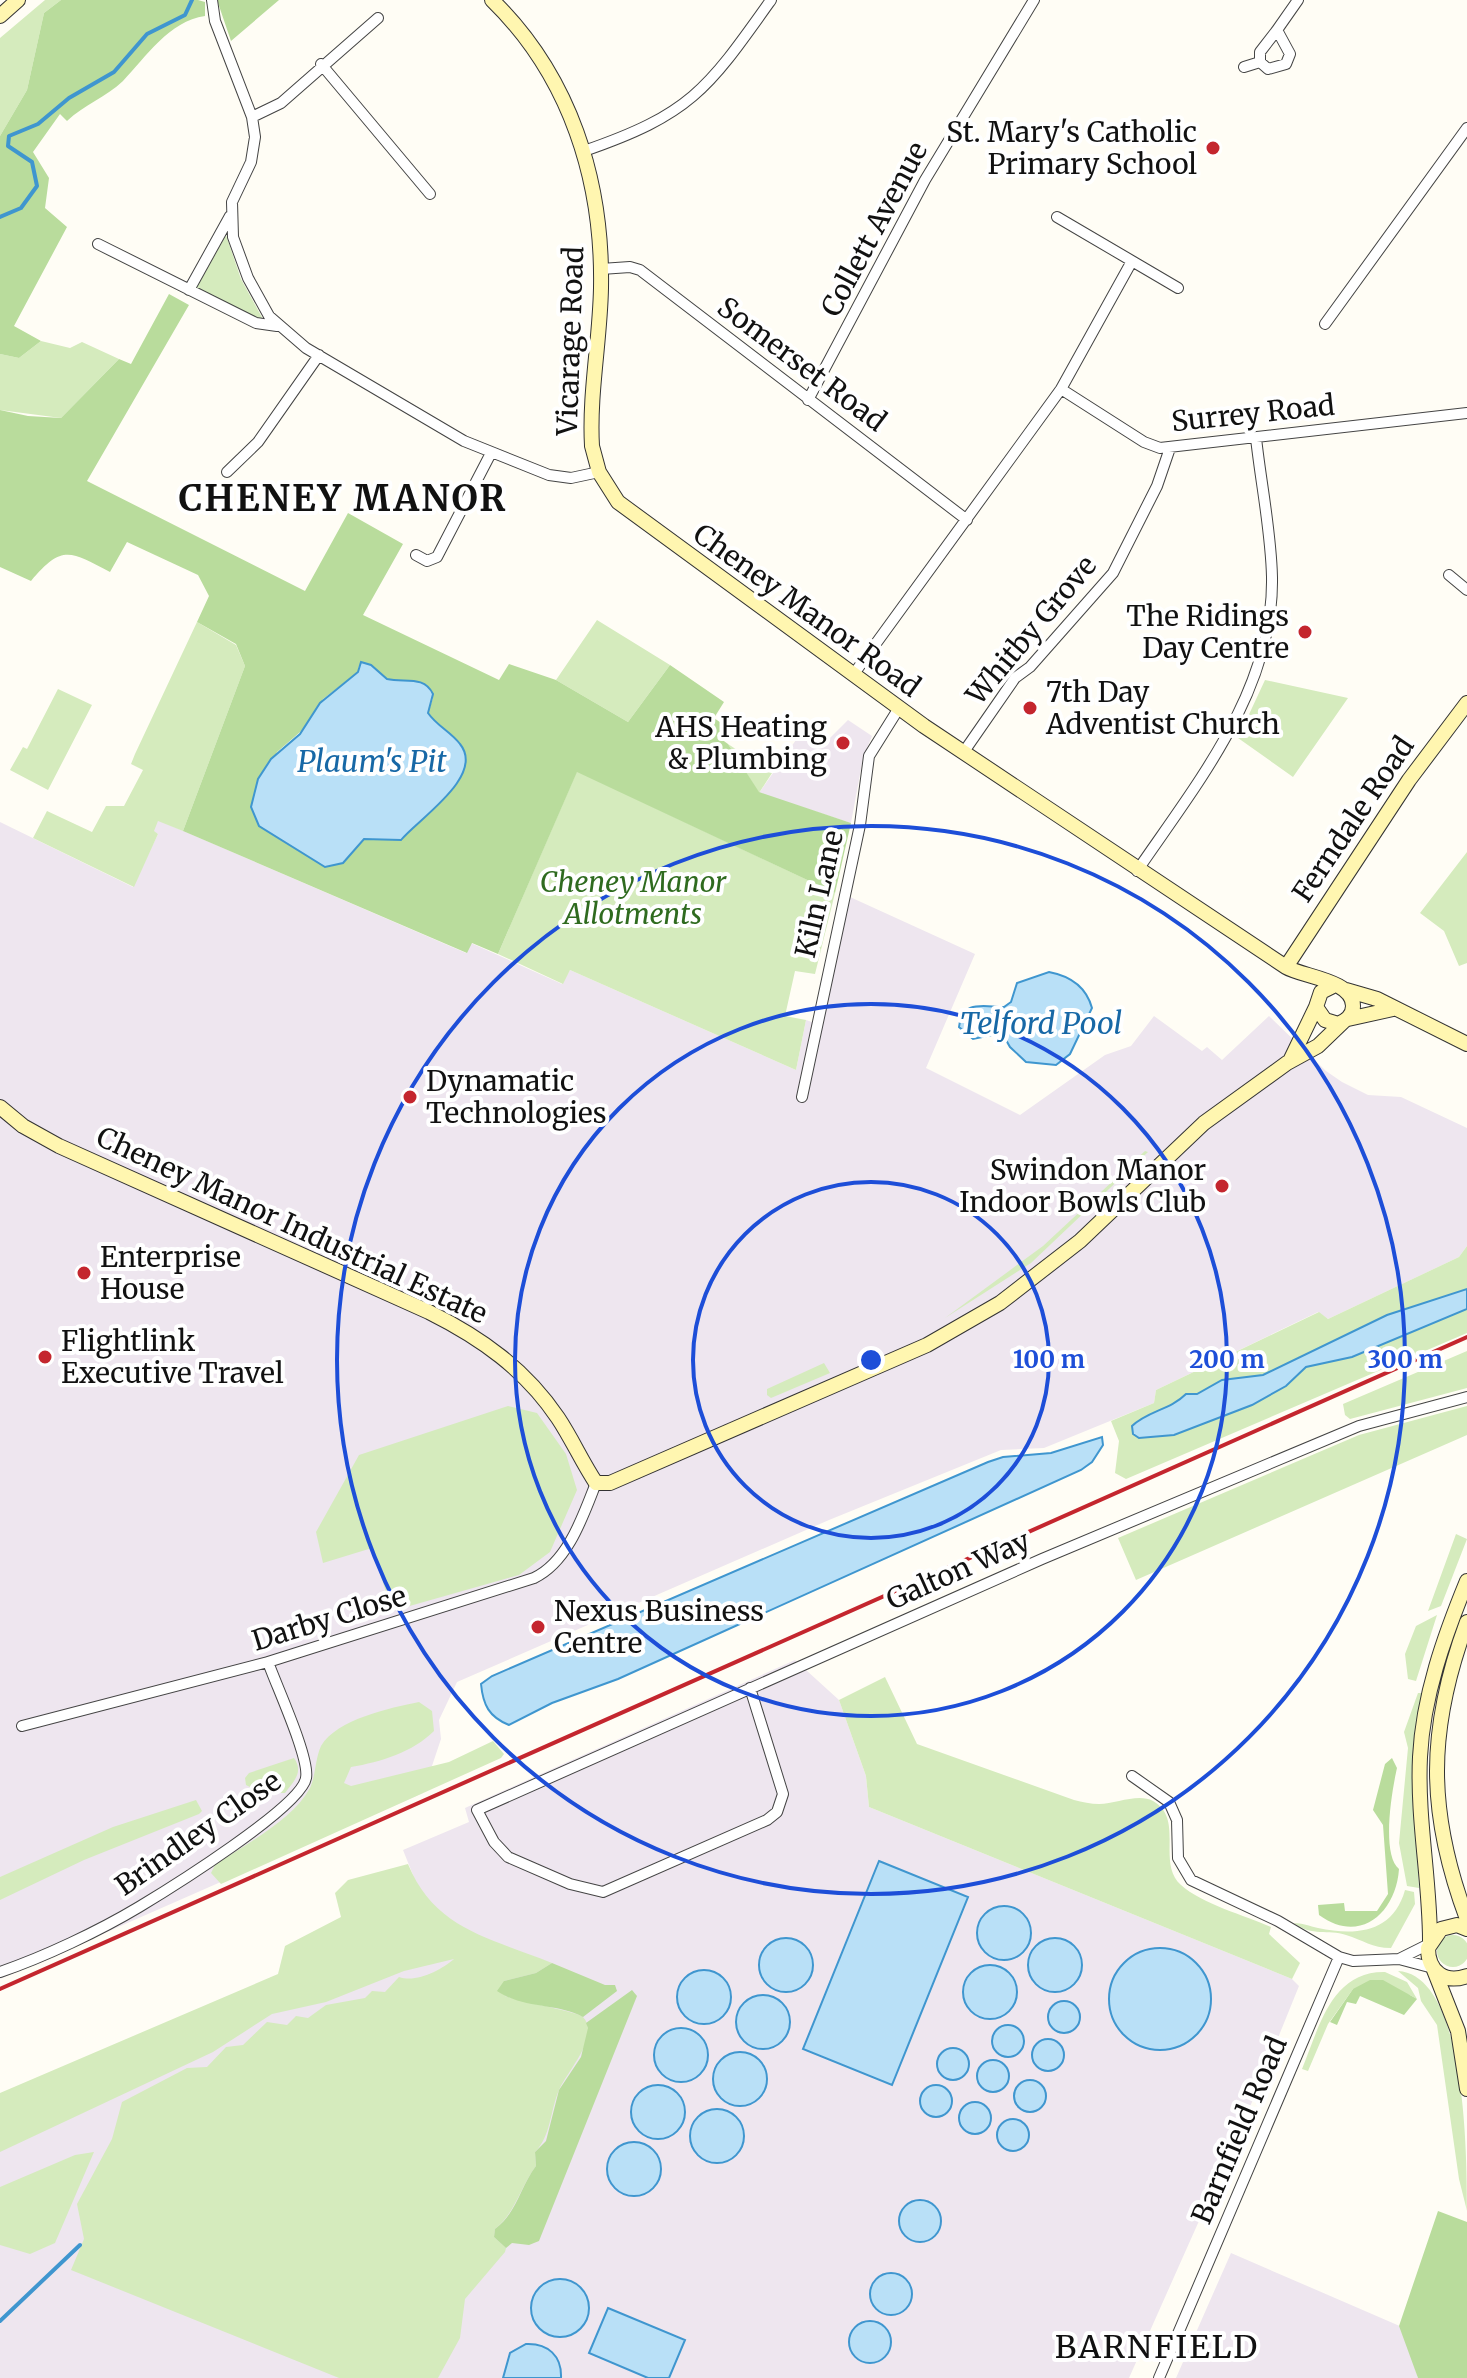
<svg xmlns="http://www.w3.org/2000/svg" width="1467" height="2378" font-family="Merriweather,serif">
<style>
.industrial{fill:#eee6ef}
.green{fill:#d5ebbd}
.forest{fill:#b9dc9c;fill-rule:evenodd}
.water{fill:#b9e0f7;stroke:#3f96cf;stroke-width:2}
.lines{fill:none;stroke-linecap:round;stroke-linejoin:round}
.stream{stroke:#3f96cf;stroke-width:4}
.street-casing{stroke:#444;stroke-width:12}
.secondary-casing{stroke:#333;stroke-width:16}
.street{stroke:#fff;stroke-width:10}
.secondary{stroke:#fff6b0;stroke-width:14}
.rail{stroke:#c4262e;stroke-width:4}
.ring{fill:none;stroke:#1d4ed8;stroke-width:4}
.poi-dot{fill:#c4262e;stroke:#fff;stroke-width:3}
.labels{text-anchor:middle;stroke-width:8;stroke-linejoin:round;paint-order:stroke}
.poi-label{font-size:28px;fill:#111;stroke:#fff;text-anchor:start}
.street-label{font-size:28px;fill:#111;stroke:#fff}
.park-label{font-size:28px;font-style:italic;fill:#2f6b1f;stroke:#fff}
.water-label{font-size:30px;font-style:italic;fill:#1768a6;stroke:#fff}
.quarter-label{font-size:32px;letter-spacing:2px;fill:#111;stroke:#fff}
.district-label{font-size:36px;font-weight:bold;letter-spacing:2px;fill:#111;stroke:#fff}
.centre{fill:#1d4ed8;stroke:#fff;stroke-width:4}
.ring-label{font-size:24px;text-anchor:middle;font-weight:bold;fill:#1d4ed8;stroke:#fff;stroke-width:8;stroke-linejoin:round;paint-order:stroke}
</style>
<rect width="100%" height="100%" fill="#fffdf5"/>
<path class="industrial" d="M848 720 872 736 863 758 851 823 759 793 805 727 826 742Z
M158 820 466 953 471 943 562 984 570 970 796 1070 806 1020 821 1025 850 897 975 954 926 1068 1020 1115 1105 1055 1131 1046 1154 1016 1202 1051 1207 1047 1222 1060 1269 1016 1326 1071 1342 1082 1368 1095 1401 1097 1467 1128V1246L1459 1257 1328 1319 1318 1312 1156 1390 1154 1403 1044 1448 1001 1450 829 1520 457 1682 439 1720 441 1739 423 1793 0 1979V822L133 887 158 834 153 831Z
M795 1660 839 1700 866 1776 869 1807 1292 1979 1299 1986 1252 2102 1129 2378H0V2096L443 1916 419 1890 403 1850 469 1822 465 1808Z
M1231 2253 1402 2327 1418 2378H1176Z"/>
<path class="green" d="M45 0H61L44 13 27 90 0 136V38Z
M226 235 241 279 265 323 196 289Z
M41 341 70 348 82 342 119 359 61 418 0 410V354L19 358Z
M597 620 670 665 628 722 556 680Z
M197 622 236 645 245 666 183 831 158 821 154 831 158 834 134 887 33 838 47 811 92 832 106 806H124L143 770 131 764 135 754Z
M1265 680 1348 698 1293 777 1238 738Z
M58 689 92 705 48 790 10 770 23 747 27 749Z
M728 744 772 773 759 793Z
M577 771 835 893 815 974 795 971 785 1016 806 1020 796 1070 570 970 563 984 498 954Z
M1467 852V963L1459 966 1444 931 1420 913Z
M1145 1151 1148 1152 1031 1263 945 1318 1043 1246Z
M1467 1246V1333L1126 1479 1115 1473 1119 1441 1111 1421 1154 1403 1156 1390 1319 1312 1328 1319 1459 1257Z
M1467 1351V1388L1350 1419 1345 1415 1343 1404Z
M824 1363 830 1373 771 1398 767 1395V1389Z
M508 1406 537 1413 566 1454 577 1490 550 1552 519 1575 392 1611 372 1548 323 1563 316 1532 359 1455Z
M1467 1406V1435L1136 1580 1118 1538 1359 1435Z
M1456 1534 1467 1539 1441 1606 1428 1611Z
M1437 1615 1416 1681 1408 1679 1405 1654 1416 1626Z
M885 1677 917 1744 1074 1800C1082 1802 1091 1804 1099 1804 1116 1804 1138 1793 1153 1801 1185 1819 1156 1863 1181 1885 1200 1903 1246 1916 1271 1927L1269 1934 1300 1963 1292 1979 869 1807 866 1776 839 1700Z
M1418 1693H1422L1412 1771 1419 1888 1407 1886 1399 1843 1408 1748 1404 1732Z
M419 1702 432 1711 434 1731C413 1752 381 1762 351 1767L344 1783 351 1786 449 1762 493 1741 504 1754 501 1758 221 1884 211 1873 215 1865C245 1844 292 1821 310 1788 316 1775 315 1759 321 1746 337 1719 390 1708 419 1702Z
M294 1758C304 1772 294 1781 285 1793H262L246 1785 245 1778 249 1773Z
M196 1800 202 1811 199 1814 84 1860 0 1900V1877L113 1827Z
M408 1864C435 1930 491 1938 552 1963L536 1973 504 1981 505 1996C518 2001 578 2012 583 2017 601 2036 566 2073 559 2090 550 2111 551 2136 535 2152L536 2166C520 2187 516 2212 495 2229L494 2237 506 2248 505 2252 465 2299 460 2338 438 2378H339L71 2270 84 2239 77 2204 112 2139 122 2102 187 2068 207 2067 226 2047 243 2045 267 2022 287 2025 296 2016 308 2018 326 2005 365 1998 372 1991 385 1992 399 1977C417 1983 441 1970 454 1959L404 1971 326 2002 272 2014 213 2052 0 2152V2093L278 1974 285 1946 341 1917 335 1893 348 1880Z
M1405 1890 1414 1892 1415 1904 1391 1948C1372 1948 1363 1940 1346 1935 1328 1929 1312 1937 1294 1923 1301 1923 1310 1926 1318 1928 1356 1936 1393 1933 1405 1890Z
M1437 1951a16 16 0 1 1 32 0a16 16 0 1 1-32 0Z
M1398 1971C1467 1975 1467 2159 1467 2211L1459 2179 1437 2025 1421 2001 1418 1988Z
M1385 1972 1407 1982 1417 1999 1410 1995 1353 1989 1328 2024 1308 2071 1302 2069C1319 2028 1331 1971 1385 1972Z
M94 2152 55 2243 30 2254 0 2245V2187L75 2155Z"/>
<path class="forest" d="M61 0H198L205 2V16C169 21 146 57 123 81 106 97 84 105 67 121L60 114 33 152 49 178 45 208 67 227 14 326 41 341 19 358 0 354V136L27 90 44 13Z
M217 0H279L231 41Z
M169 294 189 305 87 481 305 591 348 513 403 544 363 615 499 680 509 664 556 680 628 722 670 665 724 702 714 718 724 725 717 736 728 744 759 792 851 823 835 893 577 772 498 954 472 943 467 953 183 831 245 666 236 644 197 622 209 596 198 575 127 542 110 572C70 551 62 544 31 581L0 567V410L28 416 61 418 119 359 131 364ZM359 666 387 679 408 681 433 698 428 713C437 726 451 732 460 744 486 775 416 820 401 840L364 839 343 863 325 867 259 826 251 807 277 752 307 726 323 699 358 672Z
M1392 1758 1397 1768C1392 1790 1381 1854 1399 1869 1396 1913 1360 1945 1319 1915L1318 1905 1344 1903 1345 1911H1377L1388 1894 1383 1825 1373 1810 1385 1764Z
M552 1963 605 1985H615L617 1991 583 2017C557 2003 523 2009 497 1991L504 1981 536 1973Z
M1370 1980H1383L1417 1999 1404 2015 1360 1996 1356 2004 1347 2002 1337 2025 1330 2022 1353 1989Z
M632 1990 637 1996 539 2241 529 2245 512 2243 506 2248 494 2237 495 2229C517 2213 520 2187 536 2166L535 2152 546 2141 559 2090 581 2057 588 2028 586 2023Z
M1438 2211 1467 2222V2378H1418L1399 2326Z"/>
<path class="water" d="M361 662 371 665 387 679C405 683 424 675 433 694L428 713C437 726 451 732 460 744 486 776 417 820 401 840L364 839 343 863 325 867 259 826 251 807 258 779 271 759 300 734 320 703 358 672Z
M1049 972C1070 976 1086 986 1092 1008L1070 1054 1056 1065 1026 1062 1010 1047 1002 1033 973 1039 959 1027C962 999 984 1007 1004 1007L1011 1002 1017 983Z
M1467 1289V1309L1352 1357 1306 1367 1286 1386 1252 1405 1174 1435 1139 1438 1133 1434 1132 1426C1147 1411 1170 1410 1186 1394H1197L1222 1380 1263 1375 1387 1315Z
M1102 1437 1103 1445 1092 1462 1081 1470 618 1679 552 1703 509 1725C489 1717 483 1705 481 1684L492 1676 988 1462 1003 1457 1051 1453Z
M879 1861 968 1897 892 2085 803 2049Z
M977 1933a27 27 0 1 1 54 0a27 27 0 1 1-54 0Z
M759 1965a27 27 0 1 1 54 0a27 27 0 1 1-54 0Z
M1028 1965a27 27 0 1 1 54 0a27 27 0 1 1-54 0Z
M1109 1999a51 51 0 1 1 102 0a51 51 0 1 1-102 0Z
M963 1992a27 27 0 1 1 54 0a27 27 0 1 1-54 0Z
M677 1997a27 27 0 1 1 54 0a27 27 0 1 1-54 0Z
M736 2022a27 27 0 1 1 54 0a27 27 0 1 1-54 0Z
M1048 2017a16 16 0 1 1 32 0a16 16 0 1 1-32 0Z
M992 2041a16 16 0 1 1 32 0a16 16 0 1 1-32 0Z
M654 2055a27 27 0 1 1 54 0a27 27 0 1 1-54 0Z
M1032 2055a16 16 0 1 1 32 0a16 16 0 1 1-32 0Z
M937 2064a16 16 0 1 1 32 0a16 16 0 1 1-32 0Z
M713 2079a27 27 0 1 1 54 0a27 27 0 1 1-54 0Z
M977 2076a16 16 0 1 1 32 0a16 16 0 1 1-32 0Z
M1014 2096a16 16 0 1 1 32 0a16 16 0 1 1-32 0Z
M631 2112a27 27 0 1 1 54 0a27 27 0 1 1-54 0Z
M920 2101a16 16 0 1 1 32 0a16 16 0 1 1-32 0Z
M959 2118a16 16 0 1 1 32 0a16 16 0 1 1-32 0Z
M690 2136a27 27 0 1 1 54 0a27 27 0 1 1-54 0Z
M997 2135a16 16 0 1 1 32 0a16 16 0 1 1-32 0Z
M607 2169a27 27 0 1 1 54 0a27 27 0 1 1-54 0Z
M899 2221a21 21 0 1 1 42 0a21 21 0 1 1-42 0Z
M870 2294a21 21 0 1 1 42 0a21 21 0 1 1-42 0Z
M531 2308a29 29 0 1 1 58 0a29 29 0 1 1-58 0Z
M608 2308 685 2340 669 2378H648L589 2353Z
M849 2342a21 21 0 1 1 42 0a21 21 0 1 1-42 0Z
M526 2344C548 2343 562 2356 561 2378H503L510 2353Z"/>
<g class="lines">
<path class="stream" d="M0 217 21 208 37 186 32 162 8 146 9 136 38 124 69 98 114 72 147 34 185 15 192 0
M0 2321 80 2245"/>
<g class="street-casing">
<path id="street" d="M212 0 215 21 252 117 255 137 251 162 232 202 233 237 248 278 269 316 306 348 464 441 549 475 571 478 599 472
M1277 30 1290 54 1286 64 1268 69 1260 62V52Z
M1277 30 1298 0
M321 64 430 194
M1244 67 1260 62
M252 117 281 103 378 18
M584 151C691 114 707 90 771 0
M98 244 256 323 277 326
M1132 261 1178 288
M601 269 630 267 640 270 967 520
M189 290 230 216
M1325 324 1467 128
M1061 389 1144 442 1160 448 1467 413
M808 400 925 180 1034 0
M227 472 258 442 319 355
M416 555 427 561 437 557 491 453
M1449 575 1467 590
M853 675 1061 389 1132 261 1057 217
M963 753 1015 678 1030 667 1113 573 1157 486 1170 448
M1137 871C1197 783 1274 690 1272 577 1271 531 1261 484 1256 438
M802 1097 860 825 869 756 899 708
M750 1688 783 1794 777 1812 767 1820 603 1892 570 1884 508 1857 494 1842 477 1810 1042 1559 1359 1426 1467 1397
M22 1726 268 1662 534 1578C568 1562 583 1516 596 1483
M1132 1776 1169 1802 1177 1820 1178 1858 1191 1880 1278 1921 1339 1957
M1399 1959 1429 1944
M0 1972C44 1957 99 1931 139 1907 169 1889 301 1807 306 1778 310 1758 276 1685 268 1662
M1159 2378 1339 1957 1353 1961 1399 1959 1433 1968"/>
</g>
<g class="secondary-casing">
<path id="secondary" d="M492 0C570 76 603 180 601 288 600 341 589 394 592 446L599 472 618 502 924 726 1286 967C1303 977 1353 980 1353 1006 1353 1016 1346 1021 1338 1024L1325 1020 1316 1007 1321 992 1335 985
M0 16 18 0
M1286 967 1409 780 1467 703
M1346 990 1377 999 1467 1044
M1348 1019 1393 1009
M1290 1061 1316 1007
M0 1107 23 1126 59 1146 429 1312C481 1338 525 1369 558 1418 572 1439 582 1462 596 1483H610L927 1345 1000 1303 1080 1241 1204 1123 1287 1063 1318 1046 1343 1022
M1467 1622C1427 1730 1427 1812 1467 1919
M1467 1929 1457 1925 1441 1929 1428 1948C1428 1972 1445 1984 1467 1976
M1430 1941C1430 1880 1417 1819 1420 1757 1423 1696 1444 1637 1467 1581
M1434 1970 1458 2031 1467 2089"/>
</g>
<use href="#street" class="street"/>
<use href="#secondary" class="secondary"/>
<path class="rail" d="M0 1989 1467 1337"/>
</g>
<g class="ring">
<circle cx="871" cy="1360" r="178"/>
<circle cx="871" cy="1360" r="356"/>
<circle cx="871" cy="1360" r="534"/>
</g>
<g class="poi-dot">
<circle cx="1213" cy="148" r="8"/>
<circle cx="1305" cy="632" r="8"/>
<circle cx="1030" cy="708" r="8"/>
<circle cx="843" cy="743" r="8"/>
<circle cx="410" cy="1097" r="8"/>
<circle cx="1222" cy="1186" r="8"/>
<circle cx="84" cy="1273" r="8"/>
<circle cx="45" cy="1357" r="8"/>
<circle cx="538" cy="1627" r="8"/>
</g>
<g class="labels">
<g class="poi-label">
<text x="1197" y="142" text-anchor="end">St. Mary's Catholic<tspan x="1197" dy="32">Primary School</tspan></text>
<text x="1289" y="626" text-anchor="end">The Ridings<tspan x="1289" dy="32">Day Centre</tspan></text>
<text x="1046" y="702">7th Day<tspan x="1046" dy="32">Adventist Church</tspan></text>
<text x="827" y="737" text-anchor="end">AHS Heating<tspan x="827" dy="32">&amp; Plumbing</tspan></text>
<text x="426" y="1091">Dynamatic<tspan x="426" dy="32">Technologies</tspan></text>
<text x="1206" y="1180" text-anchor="end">Swindon Manor<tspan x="1206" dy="32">Indoor Bowls Club</tspan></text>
<text x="100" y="1267">Enterprise<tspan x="100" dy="32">House</tspan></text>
<text x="61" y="1351">Flightlink<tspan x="61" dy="32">Executive Travel</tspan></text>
<text x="554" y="1621">Nexus Business<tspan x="554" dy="32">Centre</tspan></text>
</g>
<g class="street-label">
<text transform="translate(874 229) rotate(-62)" y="10">Collett Avenue</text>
<text transform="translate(570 341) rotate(-88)" y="10">Vicarage Road</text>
<text transform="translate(802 364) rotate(37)" y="10">Somerset Road</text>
<text transform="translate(1253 413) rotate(-6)" y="10">Surrey Road</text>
<text transform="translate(807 610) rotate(36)" y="10">Cheney Manor Road</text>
<text transform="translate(1031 630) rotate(-50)" y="10">Whitby Grove</text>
<text transform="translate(1353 819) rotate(-56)" y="10">Ferndale Road</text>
<text transform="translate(819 894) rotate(-77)" y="10">Kiln Lane</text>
<text transform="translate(292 1225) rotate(25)" y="10">Cheney Manor Industrial Estate</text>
<text transform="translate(958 1570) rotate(-24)" y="10">Galton Way</text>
<text transform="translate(329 1618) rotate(-17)" y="10">Darby Close</text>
<text transform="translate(198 1833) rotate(-35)" y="10">Brindley Close</text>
<text transform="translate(1239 2130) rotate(-67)" y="10">Barnfield Road</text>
</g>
<g class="park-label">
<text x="633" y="892">Cheney Manor<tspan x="633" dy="32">Allotments</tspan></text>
</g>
<g class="water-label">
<text x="372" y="772">Plaum's Pit</text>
<text x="1041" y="1034">Telford Pool</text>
</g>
<g class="quarter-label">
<text x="1157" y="2358">BARNFIELD</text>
</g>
<g class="district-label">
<text x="343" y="511">CHENEY MANOR</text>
</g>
</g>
<circle cx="871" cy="1360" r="12" class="centre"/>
<g class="ring-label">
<text x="1049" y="1368">100 m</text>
<text x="1227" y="1368">200 m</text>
<text x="1405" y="1368">300 m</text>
</g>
</svg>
